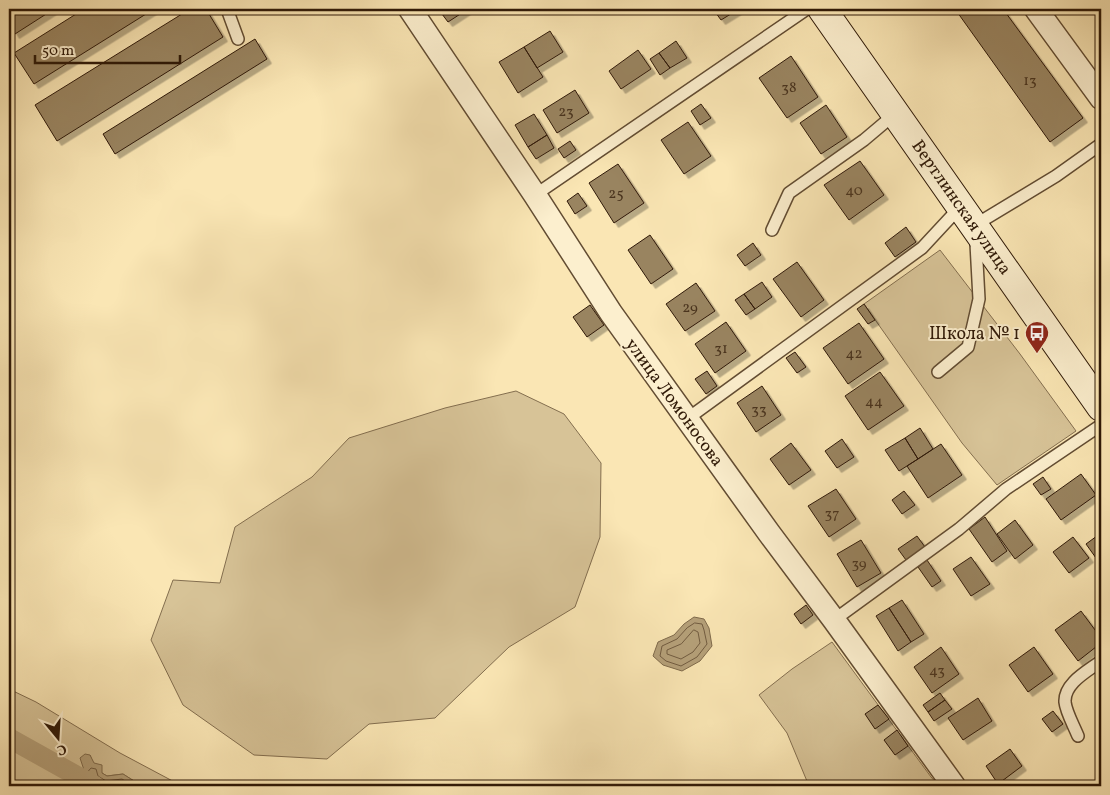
<svg xmlns="http://www.w3.org/2000/svg" width="1110" height="795" font-family="Vollkorn,serif">
<style>
.green{fill:#d7c397;stroke:#836e4f}
.water{fill:#b5a079;stroke:#7f6a4b}
.lines{fill:none;stroke-linecap:round;stroke-linejoin:round}
.shore{stroke:#725c40;stroke-width:1}
.canal{stroke:#b5a079;stroke-width:20}
.building{fill:#998461;stroke:#2f1907;filter:url(#shadow)}
.lane-casing{stroke:#624c32;stroke-width:14}
.street-casing{stroke:#624c32;stroke-width:25}
.secondary-casing{stroke:#2f1907;stroke-width:30}
.lane{stroke:#fcefce;stroke-width:11}
.street{stroke:#fcefce;stroke-width:22}
.secondary{stroke:#fcefce;stroke-width:28}
.labels{text-anchor:middle;stroke-width:4;stroke-linejoin:round;paint-order:stroke}
.number-label{font-size:15px;fill:#4a341e}
.street-label{font-size:18px;fill:#2f1907;stroke:#fcefce}
.poi-label{font-size:18px;fill:#2f1907;stroke:#fcefce;text-anchor:end}
</style>
<defs>
<filter id="shadow"><feDropShadow dx="4.5" dy="4.5" stdDeviation="0" flood-color="#0004"/></filter>
</defs>
<rect width="100%" height="100%" fill="#fae6b4"/>
<filter id="stains"><feTurbulence type="fractalNoise" baseFrequency=".004" numOctaves="4"/><feColorMatrix values="0 0 0 0 .2 0 0 0 0 .09 0 0 0 0 .02 0 0 0 .5 -.17"/></filter>
<radialGradient id="worn" r=".72"><stop offset=".6" stop-color="#630" stop-opacity="0"/><stop offset="1" stop-color="#630" stop-opacity=".3"/></radialGradient>
<path class="green" d="M940 250 1020 354 1076 431 997 485 962 443 864 304Z
M516 391 564 414 601 463 600 537 575 607 509 647 435 718 369 724 327 759 254 755 183 705 151 640 173 580 220 583 235 527 312 477 349 438 445 408Z
M832 642 931 777 939 786H809L787 733 759 695 792 669Z
M9 689 36 702 120 753 182 786H142L123 774 107 776 102 773 93 763 90 755 79 778 82 786H9Z"/>
<path class="water" d="M694 617 704 619 709 628 712 646 700 661 682 671 663 665 653 656 658 642 674 635 684 624Z
M85 754 90 755 94 763 102 765V773L107 776 123 774 142 786H82L78 772 84 770 80 758Z"/>
<g class="lines">
<path class="shore" d="M695 623 702 624 704 630 707 644 697 657 681 666 666 661 660 656 662 646 677 639 687 628Z
M694 630 698 632 700 643 693 652 681 659 667 654V650L681 644Z
M87 786 84 776 91 768 96 769 98 776 106 781 122 779 133 786"/>
<path class="canal" d="M9 738 95 786"/>
</g>
<path class="building" d="M16 9H54L15 34 9 24V13Z
M84 9H154L34 84 14 53Z
M190 9H206L223 37 57 141 35 105Z
M449 9H468L448 22 442 14Z
M713 9H739L721 20Z
M955 9H1003L1083 118 1050 142Z
M550 31 563 52 537 68 524 47Z
M255 39 267 59 115 154 103 134Z
M676 41 687 58 670 68 659 53Z
M524 47 543 77 518 93 499 62Z
M638 50 651 69 621 89 609 71Z
M659 53 670 68 660 75 650 59Z
M791 56 818 97 787 118 759 78Z
M575 90 589 113 557 133 543 110Z
M701 104 711 118 700 125 691 111Z
M826 105 847 137 821 154 800 123Z
M534 114 547 135 528 147 515 125Z
M688 122 711 156 684 174 661 140Z
M547 135 554 148 536 159 528 147Z
M570 141 576 150 564 158 558 149Z
M860 161 884 195 849 220 824 185Z
M618 164 644 203 614 223 589 183Z
M578 193 587 206 575 214 567 201Z
M906 227 916 242 895 257 885 243Z
M650 235 673 269 651 284 628 250Z
M753 243 761 255 745 266 737 255Z
M797 262 824 300 801 317 773 279Z
M762 282 772 297 755 309 744 294Z
M696 283 715 311 685 331 666 304Z
M744 294 755 309 746 315 735 300Z
M864 304 875 320 868 324 857 309Z
M590 305 604 325 587 337 573 317Z
M726 322 746 351 715 373 695 344Z
M859 323 884 359 848 384 823 348Z
M795 352 806 367 797 373 786 358Z
M707 371 717 386 706 394 695 379Z
M880 372 904 406 868 430 845 396Z
M762 386 781 415 756 432 737 403Z
M920 428 933 449 918 459 905 438Z
M905 438 918 459 899 471 885 450Z
M842 439 854 457 837 468 825 451Z
M791 443 811 470 789 485 770 459Z
M941 444 962 475 928 498 907 466Z
M1081 474 1096 495 1061 520 1046 499Z
M1043 477 1051 489 1041 495 1033 484Z
M836 489 856 519 829 537 808 506Z
M904 491 915 505 902 514 892 500Z
M985 517 1007 551 992 562 969 529Z
M1015 520 1033 545 1015 559 997 534Z
M1101 533V565L1086 544Z
M917 536 925 547 906 560 898 549Z
M1073 537 1089 558 1069 573 1053 552Z
M861 540 881 573 857 587 837 554Z
M971 557 990 584 971 596 953 569Z
M927 560 941 581 932 587 918 567Z
M902 600 924 634 911 642 889 608Z
M806 605 813 615 801 624 794 614Z
M889 608 911 642 898 651 876 616Z
M1081 611 1101 638V643L1078 661 1055 630Z
M941 647 959 674 932 693 914 667Z
M1034 647 1053 674 1028 692 1009 665Z
M940 693 945 700 928 712 923 705Z
M978 698 992 721 963 740 948 718Z
M945 700 952 709 934 721 928 712Z
M878 705 889 719 875 729 865 714Z
M1053 711 1063 724 1052 732 1042 719Z
M897 730 908 746 895 755 884 740Z
M1010 749 1022 766 998 784 986 766Z"/>
<g class="lines">
<g class="lane-casing">
<path id="lane" d="M227 9 238 39
M535 195 807 9
M772 230 789 193 864 140 896 113
M938 372 968 347 979 299 975 225 1056 176 1101 144
M687 419 922 248 961 206
M834 620 959 529 1006 489 1101 425
M1078 736C1074 726 1066 712 1065 702 1064 683 1088 671 1101 661"/>
</g>
<g class="street-casing">
<path id="street" d="M410 9 535 195 611 313 769 533 834 620 954 786
M1036 9 1101 98"/>
</g>
<g class="secondary-casing">
<path id="secondary" d="M822 9 1101 407"/>
</g>
<use href="#lane" class="lane"/>
<use href="#street" class="street"/>
<use href="#secondary" class="secondary"/>
</g>
<defs>
<g id="bus-pin" transform="scale(1.25)"><path d="M0 17L-7.5 6A9.5 9.5 0 1 1 7.5 6Z" fill="#8f2418" stroke="#fcefce"/><path d="M-5-6H5V4H4V6H2V4H-2V6H-4V4H-5ZM-3.5-4V0h7V-4ZM-3.5 1.2v1.5H-2V1.2ZM2 1.2v1.5H3.5V1.2Z" fill="#fff"/></g>
</defs>
<g fill-rule="evenodd">
<use href="#bus-pin" x="1037" y="333"/>
</g>
<g class="labels">
<g class="number-label">
<text x="1030" y="85">13</text>
<text x="789" y="92">38</text>
<text x="566" y="116">23</text>
<text x="854" y="195">40</text>
<text x="616" y="198">25</text>
<text x="690" y="312">29</text>
<text x="721" y="353">31</text>
<text x="854" y="358">42</text>
<text x="874" y="406">44</text>
<text x="759" y="414">33</text>
<text x="832" y="518">37</text>
<text x="859" y="568">39</text>
<text x="937" y="675">43</text>
</g>
<g class="street-label">
<text transform="translate(962 207) rotate(55)" y="6">Вертлинская улица</text>
<text transform="translate(675 402) rotate(54)" y="6">улица Ломоносова</text>
</g>
<g class="poi-label">
<text x="1020" y="339">Школа № 1</text>
</g>
</g>
<rect width="1110" height="795" fill="none" stroke="#fae6b4" stroke-width="30"/>
<rect x="10" y="10" width="1090" height="775" fill="none" stroke="#2f1907" stroke-width="2.5"/>
<rect x="15" y="15" width="1080" height="765" fill="none" stroke="#2f1907"/>
<g transform="translate(58 738) rotate(162)" stroke="#fcefce" stroke-width="4" paint-order="stroke">
<path d="M0-4L9 19L0 12L-9 19Z" fill="#2f1907"/>
<text y="-8" font-size="14" font-weight="bold" text-anchor="middle" fill="#2f1907">С</text>
</g>
<path d="M35 55v8h145v-8" fill="none" stroke="#2f1907" stroke-width="2.5"/>
<text x="42" y="55" font-size="15" fill="#2f1907" stroke="#fcefce" stroke-width="4" paint-order="stroke">50 m</text>
<rect width="100%" height="100%" filter="url(#stains)"/>
<rect width="100%" height="100%" fill="url(#worn)"/>
</svg>
